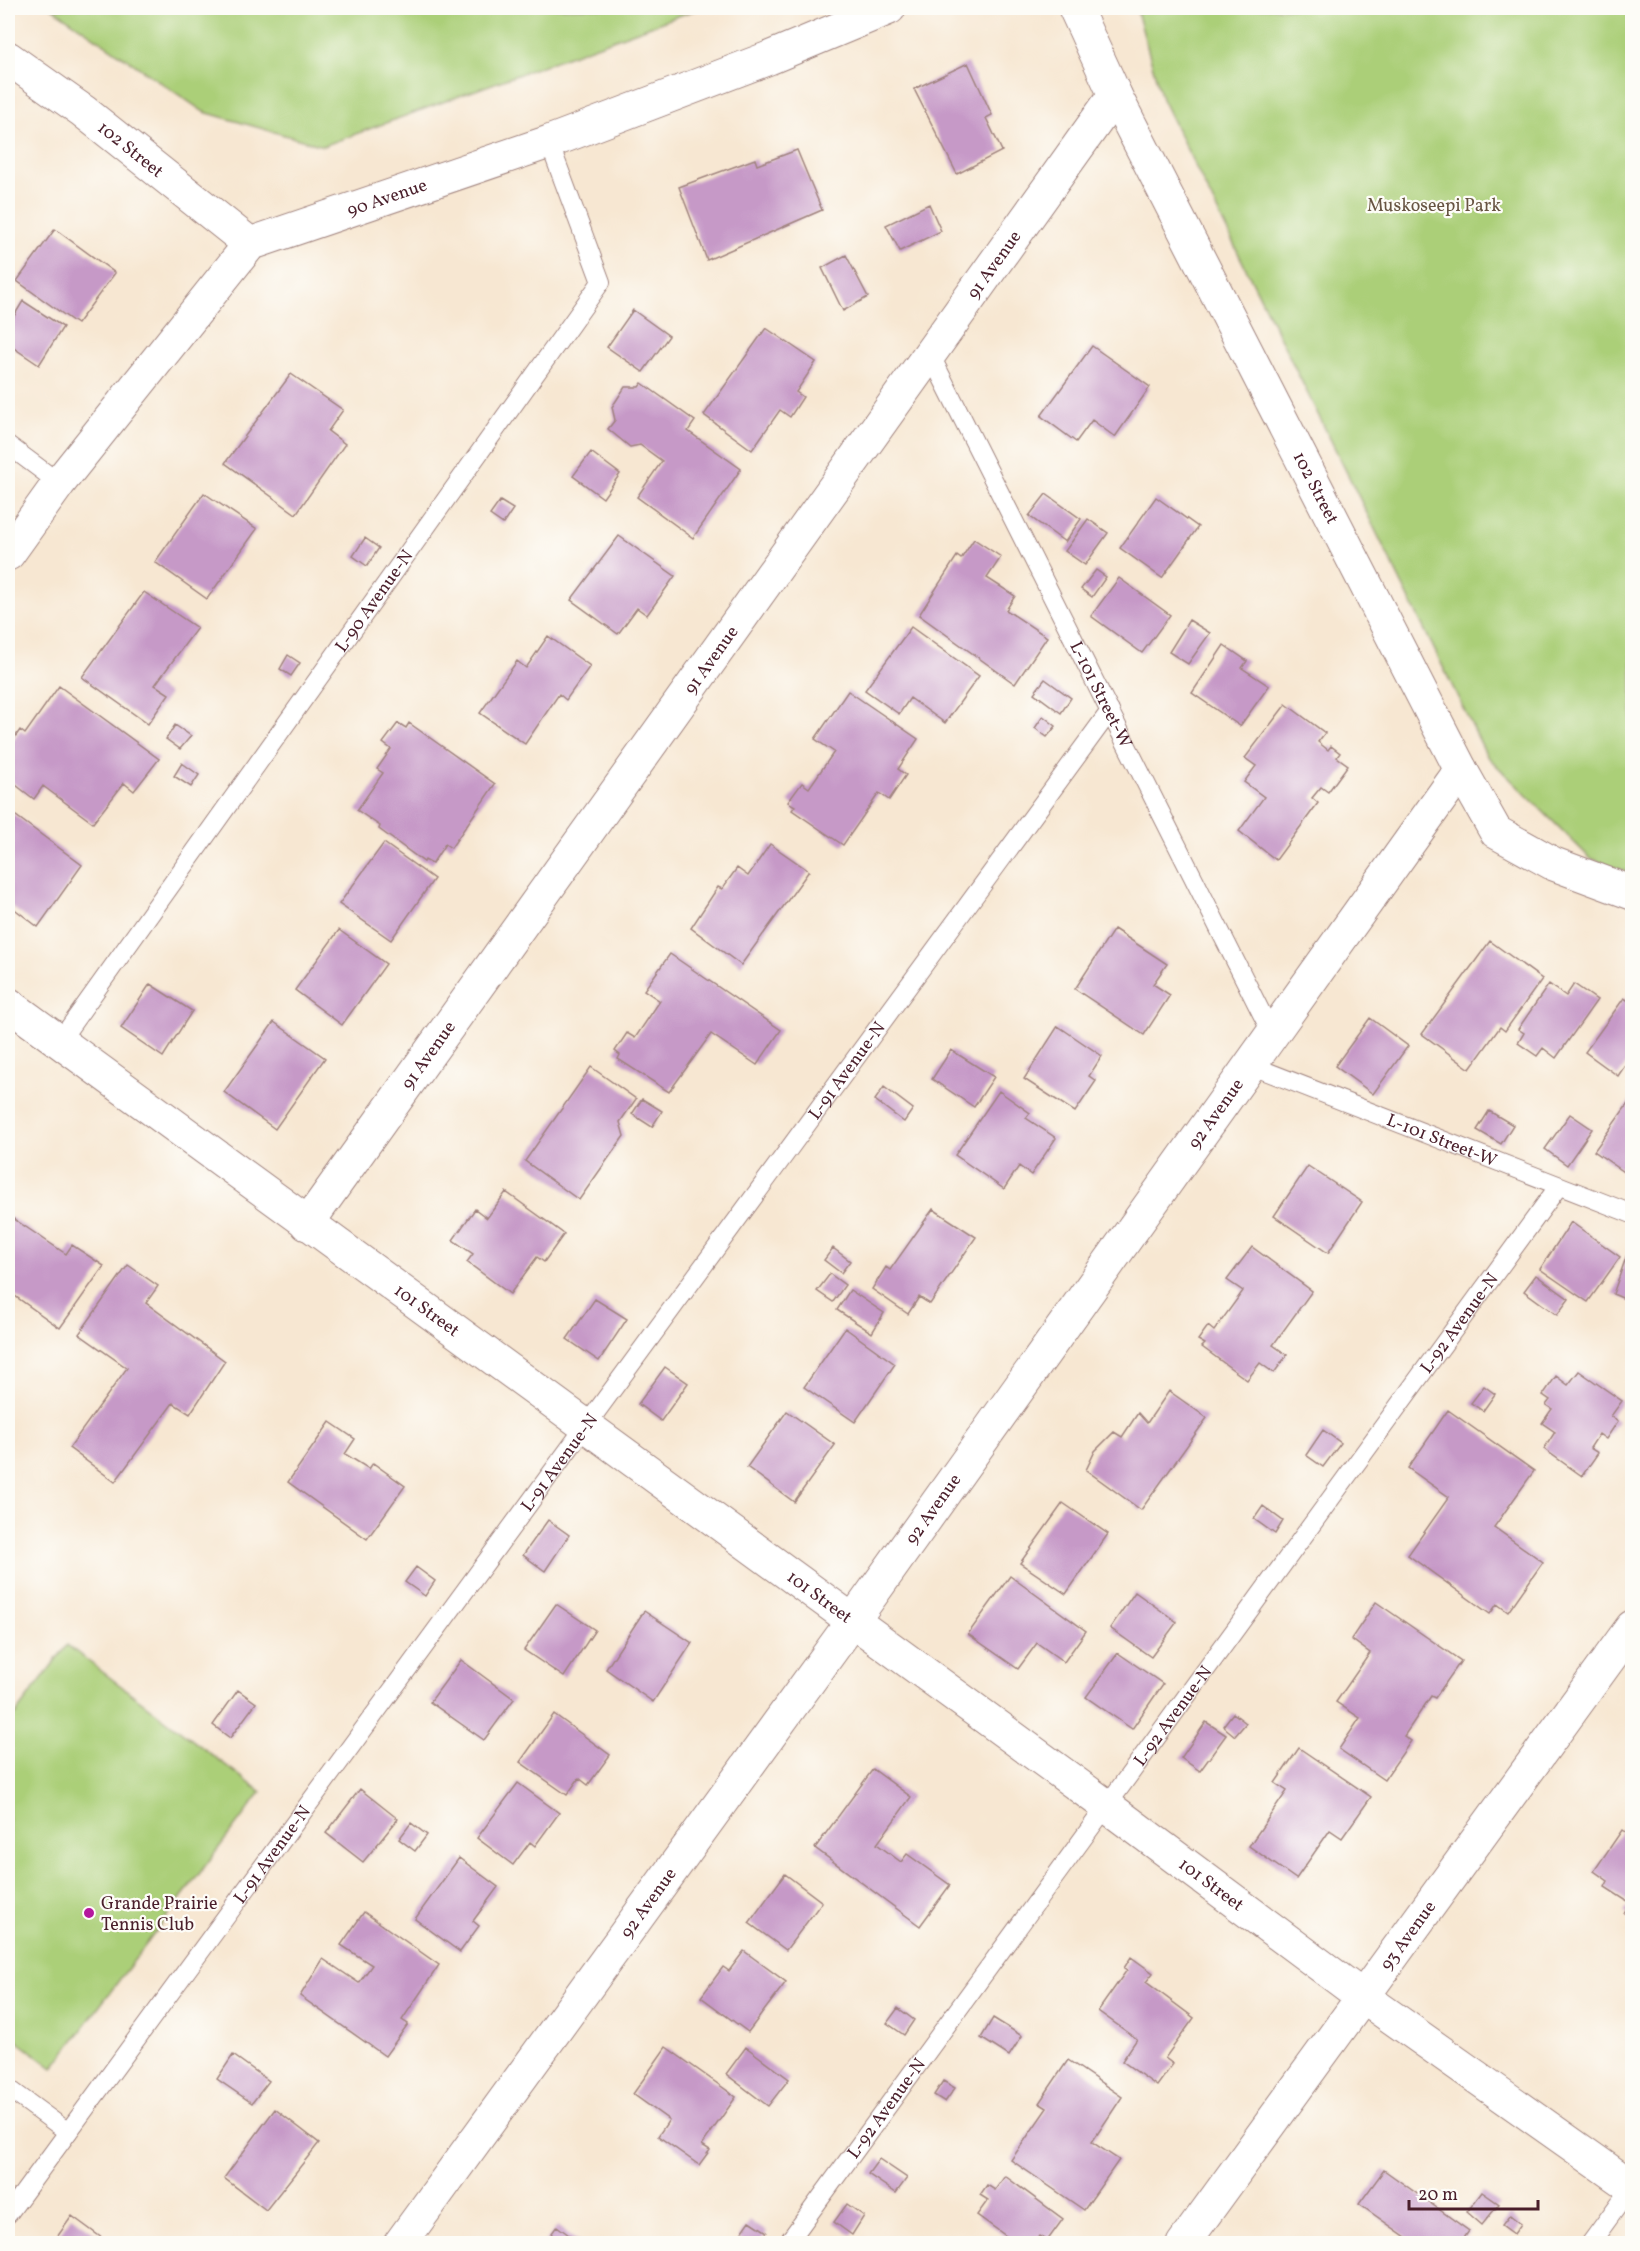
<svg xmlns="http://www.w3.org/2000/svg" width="1640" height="2251" font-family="Vollkorn,serif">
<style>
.green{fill:#abcf78;stroke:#7a7752;stroke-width:1.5}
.building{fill:#c699c7}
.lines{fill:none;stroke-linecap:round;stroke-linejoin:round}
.service-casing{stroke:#a0837e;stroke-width:20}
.minor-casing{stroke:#a0837e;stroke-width:35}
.tertiary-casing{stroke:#a0837e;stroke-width:35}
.service{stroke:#fff;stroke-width:18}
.minor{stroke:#fff;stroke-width:33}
.tertiary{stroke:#fff;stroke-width:33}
.poi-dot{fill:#b5179e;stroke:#fdfcf7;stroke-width:2}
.labels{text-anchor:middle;stroke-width:4.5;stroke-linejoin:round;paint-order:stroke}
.street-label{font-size:18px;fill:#4a1f2b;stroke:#fdfcf7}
.park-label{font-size:18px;fill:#675442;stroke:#fdfcf7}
.poi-label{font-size:18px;fill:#4a1f2b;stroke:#fdfcf7;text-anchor:start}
</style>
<rect width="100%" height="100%" fill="#fdfcf7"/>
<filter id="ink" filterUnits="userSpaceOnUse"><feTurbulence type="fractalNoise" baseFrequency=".0167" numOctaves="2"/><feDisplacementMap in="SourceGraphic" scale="12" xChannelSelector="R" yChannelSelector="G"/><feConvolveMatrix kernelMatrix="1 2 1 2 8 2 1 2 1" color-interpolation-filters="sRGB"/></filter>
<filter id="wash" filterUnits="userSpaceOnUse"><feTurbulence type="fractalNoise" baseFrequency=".008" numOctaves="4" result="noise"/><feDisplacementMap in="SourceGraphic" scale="24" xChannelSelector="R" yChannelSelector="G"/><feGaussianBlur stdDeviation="1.35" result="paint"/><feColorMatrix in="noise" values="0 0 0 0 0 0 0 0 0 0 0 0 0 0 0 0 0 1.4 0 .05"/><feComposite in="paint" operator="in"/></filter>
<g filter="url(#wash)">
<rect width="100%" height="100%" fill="#f7e7d2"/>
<path class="green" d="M52 8H700L323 146 204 112Z
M1136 8H1632V874L1590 858 1487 756 1162 99Z
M67 1645 261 1792 53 2068 8 2034V1724Z"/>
<g id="blocks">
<path class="building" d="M968 63 992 115 986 118 1002 151 957 174 914 89Z
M797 150 822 210 707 260 679 187 755 159 757 165Z
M929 204 941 231 900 251 886 225Z
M55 229 115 273 77 324 17 281Z
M846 255 868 297 843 311 822 268Z
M23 301 63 327 39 365 8 344V326Z
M633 310 669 336 643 372 607 347Z
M766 328 816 362 796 392 803 397 790 417 780 410 752 450 704 415Z
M1092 346 1150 387 1115 437 1092 420 1076 442 1041 416Z
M291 374 343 410 328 431 345 444 296 514 225 463Z
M642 383 695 421 688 431 741 469 693 538 637 497 662 461 640 445 630 447 608 429 615 420 612 407 625 387H639Z
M591 452 620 474 603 498 573 476Z
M204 493 257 529 207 599 155 562Z
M1046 494 1081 519 1065 542 1029 516Z
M1156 497 1198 527 1162 578 1120 548Z
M500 501 513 509 503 524 490 515Z
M1088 519 1108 533 1085 565 1065 551Z
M619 536 675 576 647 615 637 608 618 634 571 600Z
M365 538 379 548 367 566 353 556Z
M974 539 1001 557 987 578 1015 596 1006 610 1047 637 1015 684 919 615 957 556 961 559Z
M1096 570 1106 577 1092 597 1081 589Z
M1119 578 1170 615 1142 653 1091 616Z
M144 592 197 628 155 685 169 694 148 724 82 677Z
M1189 620 1210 633 1188 664 1169 652Z
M911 627 979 676 945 723 910 698 899 714 865 690Z
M548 636 590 666 566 700 559 694 525 744 480 713 517 661 526 668Z
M1224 645 1247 661 1242 668 1269 686 1240 726 1192 693Z
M288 655 300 663 291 676 280 669Z
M1045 679 1071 698 1061 713 1034 693Z
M59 686 159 759 134 791 124 783 93 823 43 786 34 799 8 779V747L20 730 25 734Z
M848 691 918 739 898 769 906 775 889 800 879 793 843 845 792 810 795 806 788 802 802 783 809 788 834 752 815 739Z
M1286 704 1325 733 1318 742 1328 750 1331 746 1340 753 1337 757 1348 765 1328 792 1321 787 1312 798 1318 803 1276 860 1239 831 1264 797 1244 782 1256 766 1245 758Z
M1043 716 1056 726 1047 737 1035 728Z
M398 723 406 728 409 723 495 784 451 848 445 844 432 864 425 860 424 862 379 829 380 826 357 810 383 773 377 769 391 749 383 743Z
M175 725 191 736 180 749 166 739Z
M182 763 199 775 191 787 174 776Z
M8 810 82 865 38 927 8 904Z
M384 843 434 879 391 940 339 904Z
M770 844 809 871 741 965 691 928 718 887 722 889 737 868 748 876Z
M1114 929 1167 964 1153 984 1170 995 1144 1035 1075 989Z
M339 930 386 964 342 1025 295 990Z
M1490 941 1542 979 1505 1031 1500 1027 1470 1069 1422 1034Z
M670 954 781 1030 757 1065 711 1034 669 1092 618 1059 620 1055 615 1051 627 1033 635 1038 660 1001 644 990Z
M150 984 192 1011 163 1057 121 1028Z
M1549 984 1566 996 1574 984 1597 1000 1556 1058 1543 1048 1537 1056 1518 1043 1524 1033 1518 1029Z
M1624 998 1632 1003V1055L1618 1076 1585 1052Z
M1370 1018 1408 1046 1373 1094 1335 1066Z
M274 1022 325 1058 275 1129 224 1092Z
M1058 1026 1102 1056 1089 1076 1096 1081 1075 1112 1024 1079Z
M951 1050 994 1077 974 1107 932 1079Z
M591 1067 636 1099 620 1122 624 1136 579 1200 525 1161Z
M884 1087 913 1109 904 1122 875 1100Z
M999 1091 1030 1113 1026 1118 1056 1138 1031 1175 1019 1166 1004 1189 955 1155Z
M1632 1098V1172L1630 1176 1594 1151Z
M642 1099 662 1111 652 1127 632 1114Z
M1489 1111 1513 1125 1501 1144 1477 1130Z
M1570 1114 1592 1129 1567 1165 1545 1149Z
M1308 1166 1362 1202 1328 1253 1274 1216Z
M506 1192 564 1234 544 1262 537 1257 510 1294 467 1262 473 1254 453 1240 475 1209 487 1218Z
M933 1209 976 1237 930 1304 919 1297 908 1314 872 1289 886 1267 890 1270Z
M8 1215 66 1254 72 1245 104 1266 60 1328 8 1291Z
M1571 1222 1620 1257 1588 1302 1540 1269Z
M1252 1247 1312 1291 1273 1345 1287 1355 1274 1373 1260 1363 1247 1380 1202 1347 1205 1344 1198 1340 1208 1326 1214 1331 1243 1291 1227 1280Z
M833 1248 850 1261 841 1273 824 1260Z
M1628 1252 1632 1253V1302L1613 1294Z
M128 1265 158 1286 146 1303 225 1361 190 1414 173 1403 115 1482 69 1448 127 1368 79 1334Z
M830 1274 845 1285 833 1302 817 1291Z
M1536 1275 1569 1299 1557 1315 1524 1291Z
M850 1290 884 1313 872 1333 837 1310Z
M595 1299 627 1319 599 1361 567 1339Z
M845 1328 895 1364 855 1422 804 1387Z
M665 1367 688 1383 661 1421 638 1404Z
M1579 1371 1622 1401 1611 1416 1618 1421 1606 1439 1599 1434 1590 1448 1598 1453 1582 1476 1544 1449 1555 1432 1542 1423 1552 1409 1546 1405 1550 1400 1543 1395 1556 1376 1568 1385Z
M1484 1386 1495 1394 1483 1411 1471 1403Z
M1169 1391 1207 1418 1141 1510 1086 1470 1095 1451 1114 1432 1122 1437 1138 1413 1147 1423Z
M1448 1410 1534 1471 1494 1527 1543 1562 1508 1612 1497 1604 1490 1614 1408 1555 1449 1497 1408 1468Z
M787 1411 835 1445 794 1502 747 1467Z
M330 1422 355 1439 345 1454 369 1469 373 1463 405 1486 367 1539 288 1482Z
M1323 1430 1341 1443 1323 1467 1306 1455Z
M1063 1503 1108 1534 1066 1594 1020 1563Z
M1263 1506 1283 1521 1275 1534 1254 1519Z
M548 1520 569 1535 545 1571 523 1555Z
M416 1567 435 1581 425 1596 405 1582Z
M1010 1576 1086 1631 1064 1662 1037 1643 1018 1669 968 1634Z
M1135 1592 1177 1622 1151 1657 1110 1628Z
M1376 1602 1461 1661 1435 1698 1431 1696 1404 1736 1411 1741 1384 1780 1339 1749 1360 1718 1336 1702 1370 1653 1351 1639Z
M556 1604 595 1630 564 1677 524 1650Z
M644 1611 692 1643 653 1702 606 1669Z
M1118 1653 1163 1684 1132 1729 1086 1697Z
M461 1660 514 1699 484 1740 430 1702Z
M238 1690 256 1703 230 1738 213 1725Z
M1233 1713 1246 1723 1235 1736 1223 1726Z
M554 1714 610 1755 588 1785 579 1778 567 1795 520 1762Z
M1206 1722 1226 1735 1200 1771 1181 1758Z
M1299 1748 1371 1797 1342 1838 1330 1830 1296 1879 1249 1846 1287 1791 1275 1783Z
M873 1769 911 1797 877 1844 901 1862 907 1854 950 1885 920 1926 815 1848Z
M518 1783 559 1813 535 1846 530 1842 513 1865 477 1838Z
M360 1789 398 1819 363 1862 326 1833Z
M411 1823 427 1835 415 1851 399 1839Z
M1622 1830 1632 1837V1918L1624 1913 1630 1903 1605 1887 1608 1881 1594 1871Z
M459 1858 498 1887 473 1921 479 1926 460 1952 415 1919Z
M785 1874 822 1902 786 1950 749 1923Z
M364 1912 439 1965 402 2020 408 2024 385 2056 300 1996 323 1959 359 1983 372 1965 341 1945Z
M744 1951 786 1982 748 2032 701 1997 723 1967 729 1971Z
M1131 1957 1153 1973 1146 1982 1194 2018 1165 2058 1173 2064 1157 2086 1122 2061 1137 2039 1098 2011 1127 1970 1124 1968Z
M898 2008 914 2020 904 2035 887 2023Z
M993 2018 1022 2036 1009 2056 981 2038Z
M666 2047 736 2097 702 2145 710 2150 699 2165 658 2136 669 2120 633 2094Z
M746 2047 789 2079 768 2106 726 2074Z
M233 2055 269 2081 252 2103 217 2079Z
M1068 2060 1122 2097 1092 2142 1119 2160 1084 2210 1011 2160 1047 2108 1039 2103Z
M943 2081 955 2088 945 2102 934 2095Z
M275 2109 319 2143 266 2210 224 2178Z
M879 2159 907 2178 896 2193 868 2174Z
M1384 2170 1469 2231 1460 2244H1416L1359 2204Z
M1005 2176 1063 2219 1047 2241 1039 2236 1034 2244H1017L977 2215 988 2200 980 2195 987 2185 995 2190Z
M1482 2192 1499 2204 1482 2225 1467 2212Z
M847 2204 864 2216 852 2235 834 2222Z
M1510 2215 1521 2224 1514 2234 1502 2225Z
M72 2216 110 2244H52Z
M750 2221 767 2232 759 2244H747L738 2238Z
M557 2226 581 2244H544Z"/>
</g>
</g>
<g filter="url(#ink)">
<use href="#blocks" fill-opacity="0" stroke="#a0837e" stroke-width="1.5"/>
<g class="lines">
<g class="service-casing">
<g id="service">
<path id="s1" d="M930 354 1272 1034"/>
<path d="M8 445 59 483"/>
<path id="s2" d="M59 1042 601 282 549 142"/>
<path id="s3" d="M1250 1065 1632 1214"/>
<path d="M8 2088 68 2132"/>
<path id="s4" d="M8 2214 1110 711"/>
<path id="s5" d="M787 2244 1558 1187"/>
<path d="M1590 2244 1632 2186"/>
</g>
</g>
<g class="minor-casing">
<g id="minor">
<path d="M8 554 59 483 250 244"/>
<path id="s6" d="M8 1004 1108 1807 1363 1997 1632 2187"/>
<path id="s7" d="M307 1224 1115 95"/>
<path id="s8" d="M1183 2244 1632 1627"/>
</g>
</g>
<g class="tertiary-casing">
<g id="tertiary">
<path id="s9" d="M1075 8 1115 95 1461 770 1496 832 1554 864 1632 893"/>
<path id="s10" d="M8 58 83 111 250 244 549 142 769 58 889 8"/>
<path id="s11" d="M400 2244 852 1622 1461 770"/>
</g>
</g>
<use href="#service" class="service"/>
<use href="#minor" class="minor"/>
<use href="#tertiary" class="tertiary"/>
</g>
</g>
<circle class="poi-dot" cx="89" cy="1913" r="6"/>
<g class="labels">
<g class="street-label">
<text dy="6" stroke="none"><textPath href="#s10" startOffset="153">102 Street</textPath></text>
<text dy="6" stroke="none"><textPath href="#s10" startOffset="450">90 Avenue</textPath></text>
<text dy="6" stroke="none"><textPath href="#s7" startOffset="1180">91 Avenue</textPath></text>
<text dy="6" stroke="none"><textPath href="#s9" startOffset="537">102 Street</textPath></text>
<text dy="6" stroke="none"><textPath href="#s2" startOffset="542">L-90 Avenue-N</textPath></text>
<text dy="6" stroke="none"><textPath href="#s7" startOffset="694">91 Avenue</textPath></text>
<text dy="6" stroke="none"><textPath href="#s1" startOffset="381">L-101 Street-W</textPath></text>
<text dy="6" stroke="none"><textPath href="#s7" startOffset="208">91 Avenue</textPath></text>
<text dy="6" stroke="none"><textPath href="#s4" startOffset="1418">L-91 Avenue-N</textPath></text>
<text dy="6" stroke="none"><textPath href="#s11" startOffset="1394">92 Avenue</textPath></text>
<text dy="6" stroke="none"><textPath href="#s3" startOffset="206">L-101 Street-W</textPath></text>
<text dy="6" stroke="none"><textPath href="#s6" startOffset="519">101 Street</textPath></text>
<text dy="6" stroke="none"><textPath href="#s5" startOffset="1140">L-92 Avenue-N</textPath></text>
<text dy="6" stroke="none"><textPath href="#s4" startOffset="932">L-91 Avenue-N</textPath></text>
<text dy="6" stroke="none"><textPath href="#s11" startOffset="908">92 Avenue</textPath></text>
<text dy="6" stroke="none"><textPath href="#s6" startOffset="1005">101 Street</textPath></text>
<text dy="6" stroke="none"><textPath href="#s5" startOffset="654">L-92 Avenue-N</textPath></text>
<text dy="6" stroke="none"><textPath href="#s4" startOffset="446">L-91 Avenue-N</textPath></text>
<text dy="6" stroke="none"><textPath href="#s6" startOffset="1491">101 Street</textPath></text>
<text dy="6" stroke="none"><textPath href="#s11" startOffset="422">92 Avenue</textPath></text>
<text dy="6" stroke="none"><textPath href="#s8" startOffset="382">93 Avenue</textPath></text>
<text dy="6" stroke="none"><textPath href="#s5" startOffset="168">L-92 Avenue-N</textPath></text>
</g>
<g class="park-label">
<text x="1434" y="211">Muskoseepi Park</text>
</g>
<g class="poi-label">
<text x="101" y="1909">Grande Prairie<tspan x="101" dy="21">Tennis Club</tspan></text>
</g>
</g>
<rect width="1640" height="2251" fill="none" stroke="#fdfcf7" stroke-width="30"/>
<path d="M1409 2200v9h129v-9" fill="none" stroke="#4a1f2b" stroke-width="3"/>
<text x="1418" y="2200" font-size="18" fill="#4a1f2b" stroke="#fdfcf7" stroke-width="4.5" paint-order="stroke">20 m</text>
</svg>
